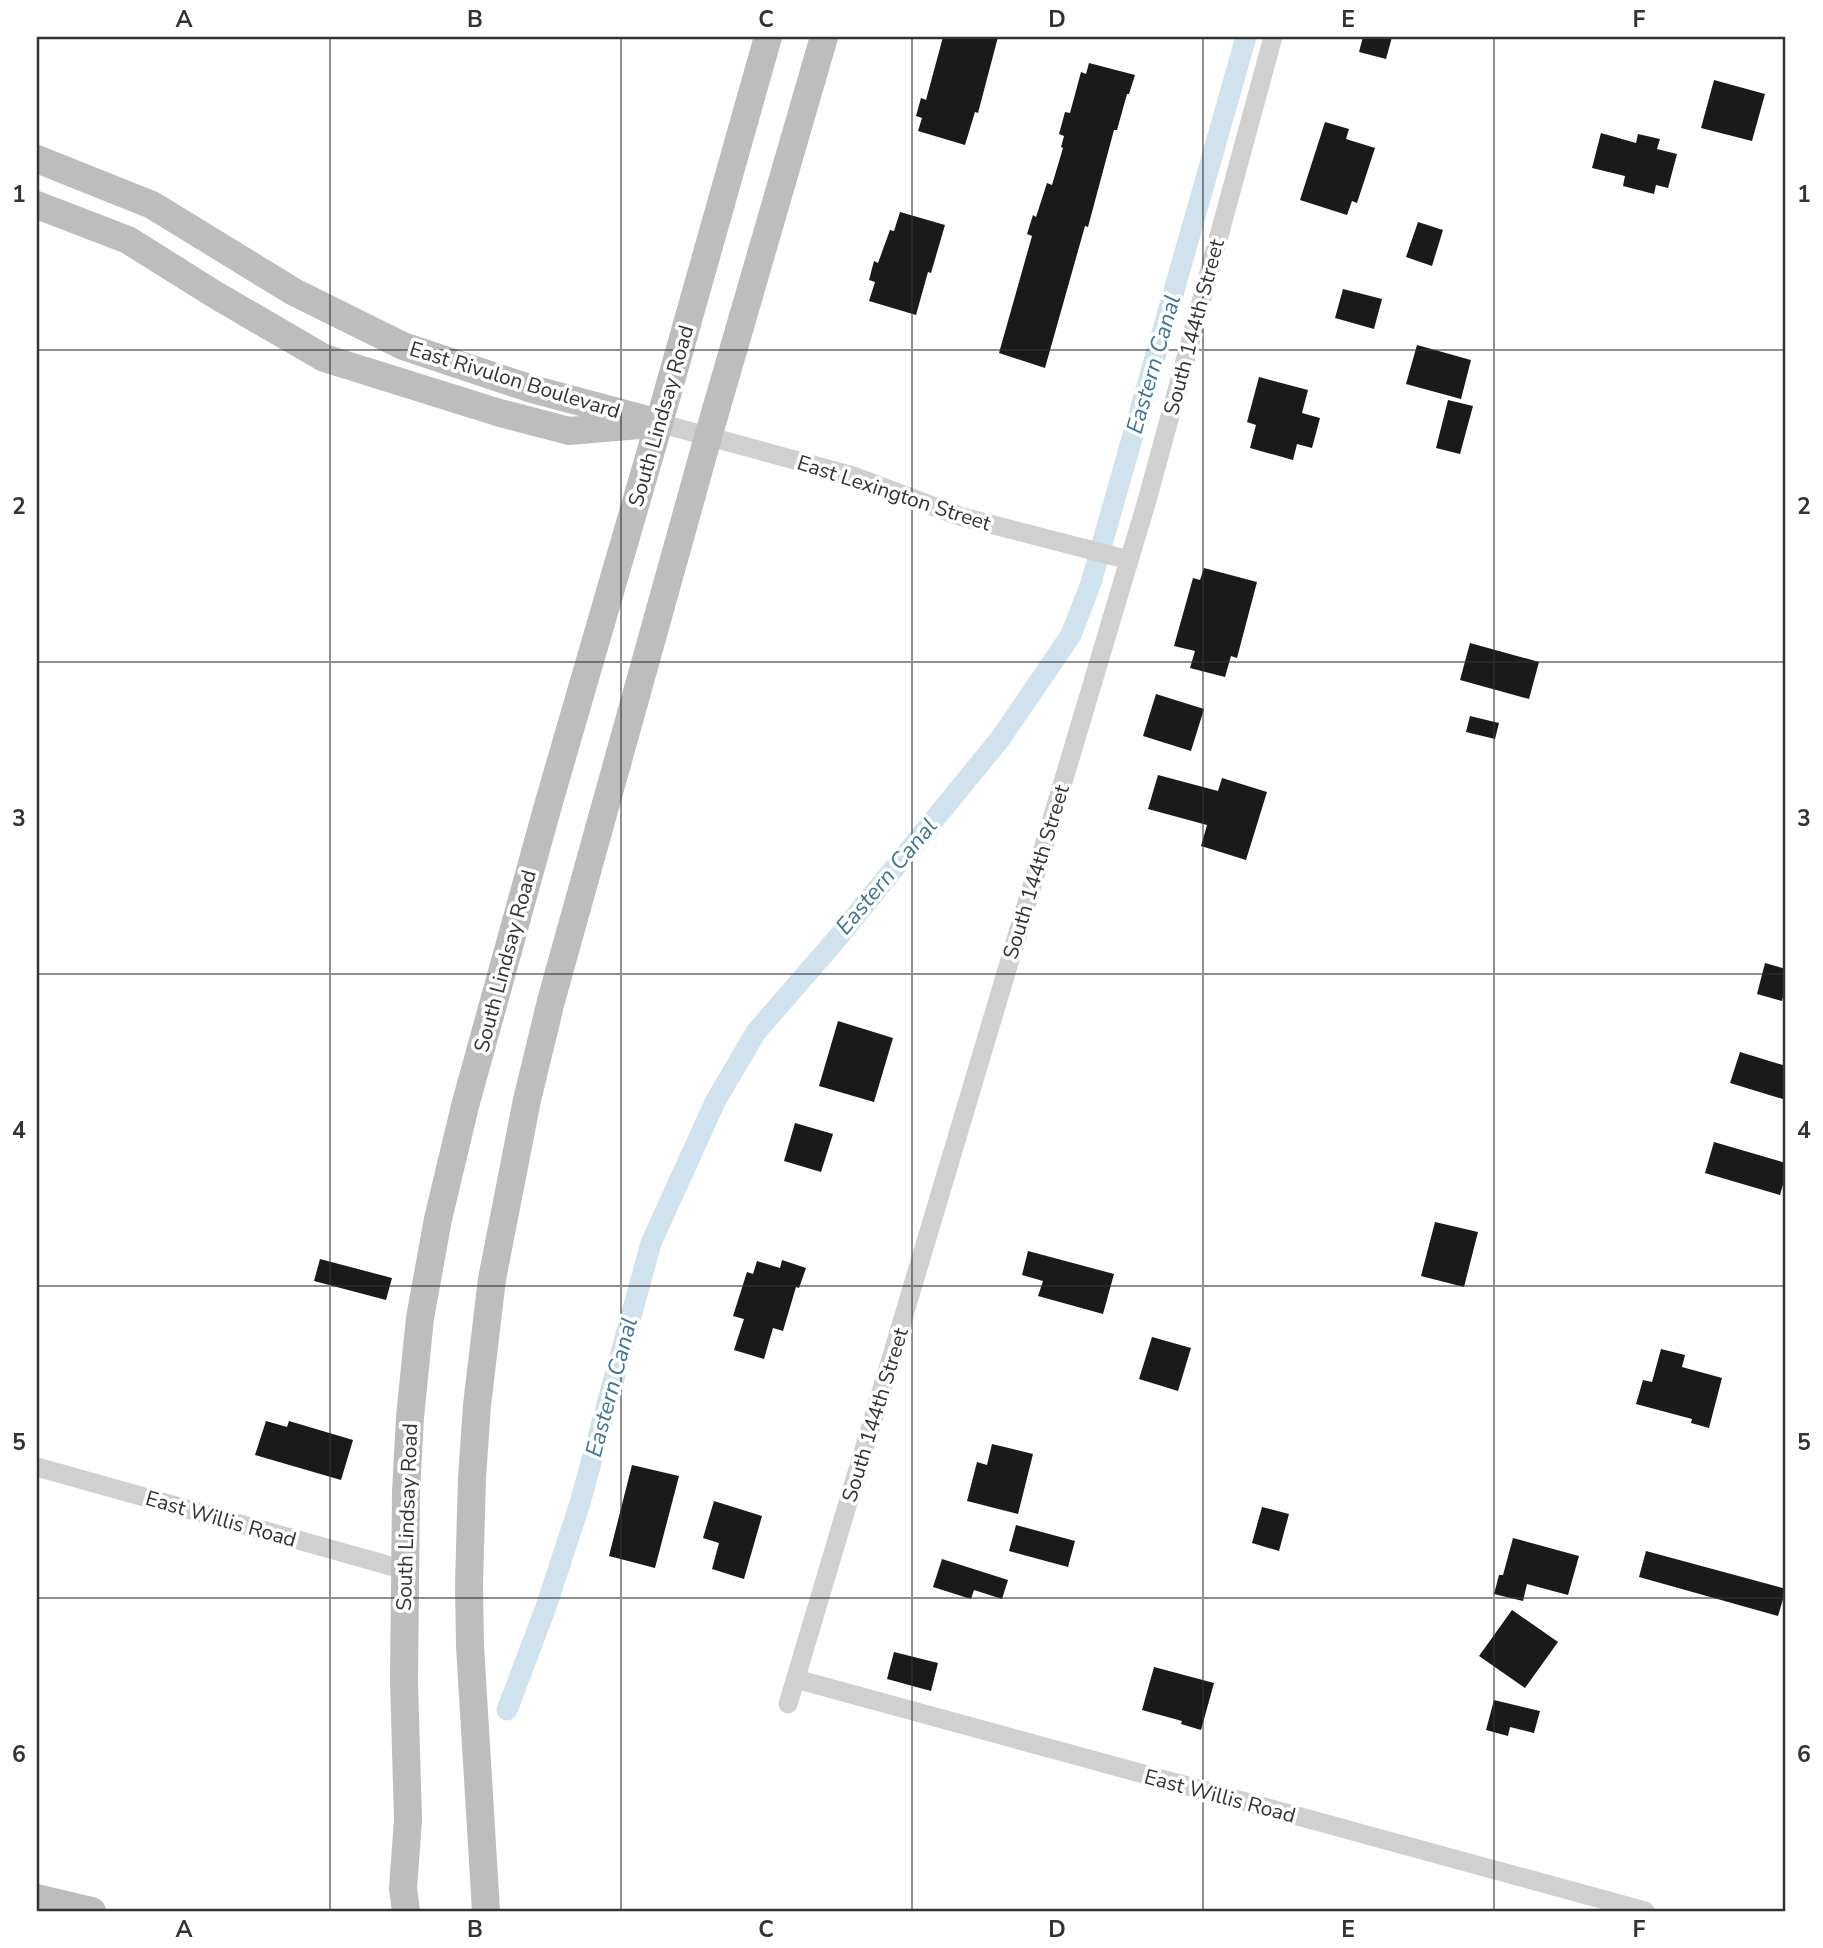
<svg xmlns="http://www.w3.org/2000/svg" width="1823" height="1948" font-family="'Nunito Sans',sans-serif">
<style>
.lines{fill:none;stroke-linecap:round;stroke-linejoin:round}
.canal{stroke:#cfe2ee;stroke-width:21}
.building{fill:#1a1a1a}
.street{stroke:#d0d0d0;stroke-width:19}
.secondary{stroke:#bdbdbd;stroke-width:28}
.grid{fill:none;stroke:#333;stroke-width:2;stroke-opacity:0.55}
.labels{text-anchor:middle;stroke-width:7;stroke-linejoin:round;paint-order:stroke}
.street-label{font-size:21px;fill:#333;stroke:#fff}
.water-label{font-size:23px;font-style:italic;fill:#3f7597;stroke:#fff}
.neatline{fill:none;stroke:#333;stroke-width:2.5}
.grid-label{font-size:23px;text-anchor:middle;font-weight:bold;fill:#333}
</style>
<rect width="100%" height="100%" fill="#fff"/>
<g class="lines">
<path class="canal" d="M507 1710 546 1607 580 1503 651 1243 715 1102 756 1032 835 941 1000 739 1071 635 1091 583 1246 37"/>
</g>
<path class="building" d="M943 37H998L978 113 975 112 965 145 918 131 922 118 916 116 921 98 926 100Z
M1363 37H1392L1386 59 1359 52Z
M1089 63 1135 75 1129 94H1127L1117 130H1114L1088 227 1085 226 1045 368 999 353 1032 236 1027 234 1033 215 1036 217 1047 183 1052 185 1063 148 1061 147 1064 136 1059 134 1065 112 1070 113 1081 72 1086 74Z
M1714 80 1765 94 1752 141 1701 128Z
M1325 122 1349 129 1346 139 1375 148 1357 203 1352 201 1347 215 1300 200Z
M1601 133 1636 143 1638 134 1660 139 1657 149 1677 154 1668 188 1656 185 1654 194 1623 186 1625 176 1592 168Z
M900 212 945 225 931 273 928 272 916 315 869 301 875 282 869 280 874 261 878 263 890 230 894 231Z
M1418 222 1443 230 1432 266 1406 257Z
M1343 289 1382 299 1374 329 1335 318Z
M1417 345 1471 360 1461 399 1406 384Z
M1259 377 1308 390 1302 413 1320 418 1312 448 1297 444 1293 460 1250 448 1256 425 1247 422Z
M1448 400 1473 406 1460 454 1436 448Z
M1204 568 1257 582 1237 658 1231 656 1225 677 1190 668 1195 651 1174 646 1193 578 1200 580Z
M1470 643 1539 662 1529 699 1460 680Z
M1156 694 1204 709 1191 751 1143 736Z
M1470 716 1499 723 1495 739 1466 732Z
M1158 775 1218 791 1222 778 1267 792 1246 860 1201 846 1207 825 1148 809Z
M1765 963 1786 969V984L1782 1001 1757 994Z
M838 1021 893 1038 874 1102 819 1086Z
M1740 1052 1786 1066V1100L1730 1083Z
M795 1123 833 1134 821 1172 784 1161Z
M1714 1142 1786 1163V1174L1780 1195 1705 1173Z
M1435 1222 1478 1232 1464 1287 1421 1276Z
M1028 1251 1114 1274 1103 1314 1038 1296 1043 1281 1022 1275Z
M320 1259 392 1278 386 1300 314 1281Z
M782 1260 806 1268 799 1288 796 1287 783 1331 773 1328 764 1359 734 1350 744 1319 733 1316 747 1272 753 1274 757 1261 780 1268Z
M1152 1337 1191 1348 1178 1391 1139 1379Z
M1661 1349 1685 1355 1682 1367 1722 1378 1709 1428 1691 1423 1692 1419 1636 1404 1643 1380 1652 1382Z
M266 1421 287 1427 289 1421 353 1440 341 1480 255 1455Z
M992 1444 1033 1454 1018 1514 967 1501 977 1462 987 1465Z
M632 1465 679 1476 655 1568 609 1556Z
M714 1501 762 1516 744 1579 712 1569 719 1543 703 1538Z
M1262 1507 1289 1514 1279 1551 1252 1543Z
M1016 1525 1075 1541 1068 1567 1009 1551Z
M1513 1538 1579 1556 1568 1595 1527 1584 1523 1601 1494 1594 1499 1575H1503Z
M1646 1551 1786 1589 1778 1616 1639 1577Z
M942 1559 1008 1580 1002 1599 974 1590 971 1599 933 1587Z
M1512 1610 1558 1642 1525 1688 1479 1656Z
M894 1652 938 1663 931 1691 887 1679Z
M1154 1667 1214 1683 1201 1730 1181 1724 1182 1721 1142 1710Z
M1494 1700 1540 1711 1534 1733 1510 1727 1508 1736 1486 1730Z"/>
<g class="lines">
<path class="street" d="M659 423 853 476 959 516 1129 560
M37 1467 405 1570
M796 1679 1645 1911
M788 1704 1148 497 1273 37"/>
<path class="secondary" d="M37 159 152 205 294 292 403 346 532 389 659 423
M37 205 128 240 214 294 324 358 500 413 569 431 639 425
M37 1898 92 1911
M406 1911 403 1888 408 1820 404 1681 406 1492 410 1417 420 1318 438 1219 465 1106 549 802 659 423 768 37
M486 1911 470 1646 469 1585 472 1478 477 1405 492 1279 527 1100 551 1001 708 437 824 37"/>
</g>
<path class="grid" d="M330 37V1911M621 37V1911M912 37V1911M1203 37V1911M1494 37V1911M37 350H1786M37 662H1786M37 974H1786M37 1286H1786M37 1598H1786"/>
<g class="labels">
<g class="street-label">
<text transform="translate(1194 327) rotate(-75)" y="7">South 144th Street</text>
<text transform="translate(515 380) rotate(17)" y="7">East Rivulon Boulevard</text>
<text transform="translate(661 416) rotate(-74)" y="7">South Lindsay Road</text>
<text transform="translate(894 493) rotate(18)" y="7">East Lexington Street</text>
<text transform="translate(1036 872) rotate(-73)" y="7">South 144th Street</text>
<text transform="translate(505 961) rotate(-75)" y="7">South Lindsay Road</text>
<text transform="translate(875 1415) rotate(-73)" y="7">South 144th Street</text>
<text transform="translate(407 1517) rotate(-88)" y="7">South Lindsay Road</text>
<text transform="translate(221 1519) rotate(16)" y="7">East Willis Road</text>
<text transform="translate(1220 1796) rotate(15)" y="7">East Willis Road</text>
</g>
<g class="water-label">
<text transform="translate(1153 364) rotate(-74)" y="8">Eastern Canal</text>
<text transform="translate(886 876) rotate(-50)" y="8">Eastern Canal</text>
<text transform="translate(611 1387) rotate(-75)" y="8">Eastern Canal</text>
</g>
</g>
<rect width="1823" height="1948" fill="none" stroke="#ffffff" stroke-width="77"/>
<rect x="38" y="38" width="1746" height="1872" class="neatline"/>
<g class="grid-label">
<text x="184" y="27">A</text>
<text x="475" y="27">B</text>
<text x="766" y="27">C</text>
<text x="1057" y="27">D</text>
<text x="1348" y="27">E</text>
<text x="1639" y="27">F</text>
<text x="19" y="202">1</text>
<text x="1804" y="202">1</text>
<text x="19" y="514">2</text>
<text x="1804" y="514">2</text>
<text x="19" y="826">3</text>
<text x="1804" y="826">3</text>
<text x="19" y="1138">4</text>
<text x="1804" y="1138">4</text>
<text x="19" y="1450">5</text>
<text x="1804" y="1450">5</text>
<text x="19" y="1762">6</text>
<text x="1804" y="1762">6</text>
<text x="184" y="1937">A</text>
<text x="475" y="1937">B</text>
<text x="766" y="1937">C</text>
<text x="1057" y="1937">D</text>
<text x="1348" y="1937">E</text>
<text x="1639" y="1937">F</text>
</g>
</svg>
